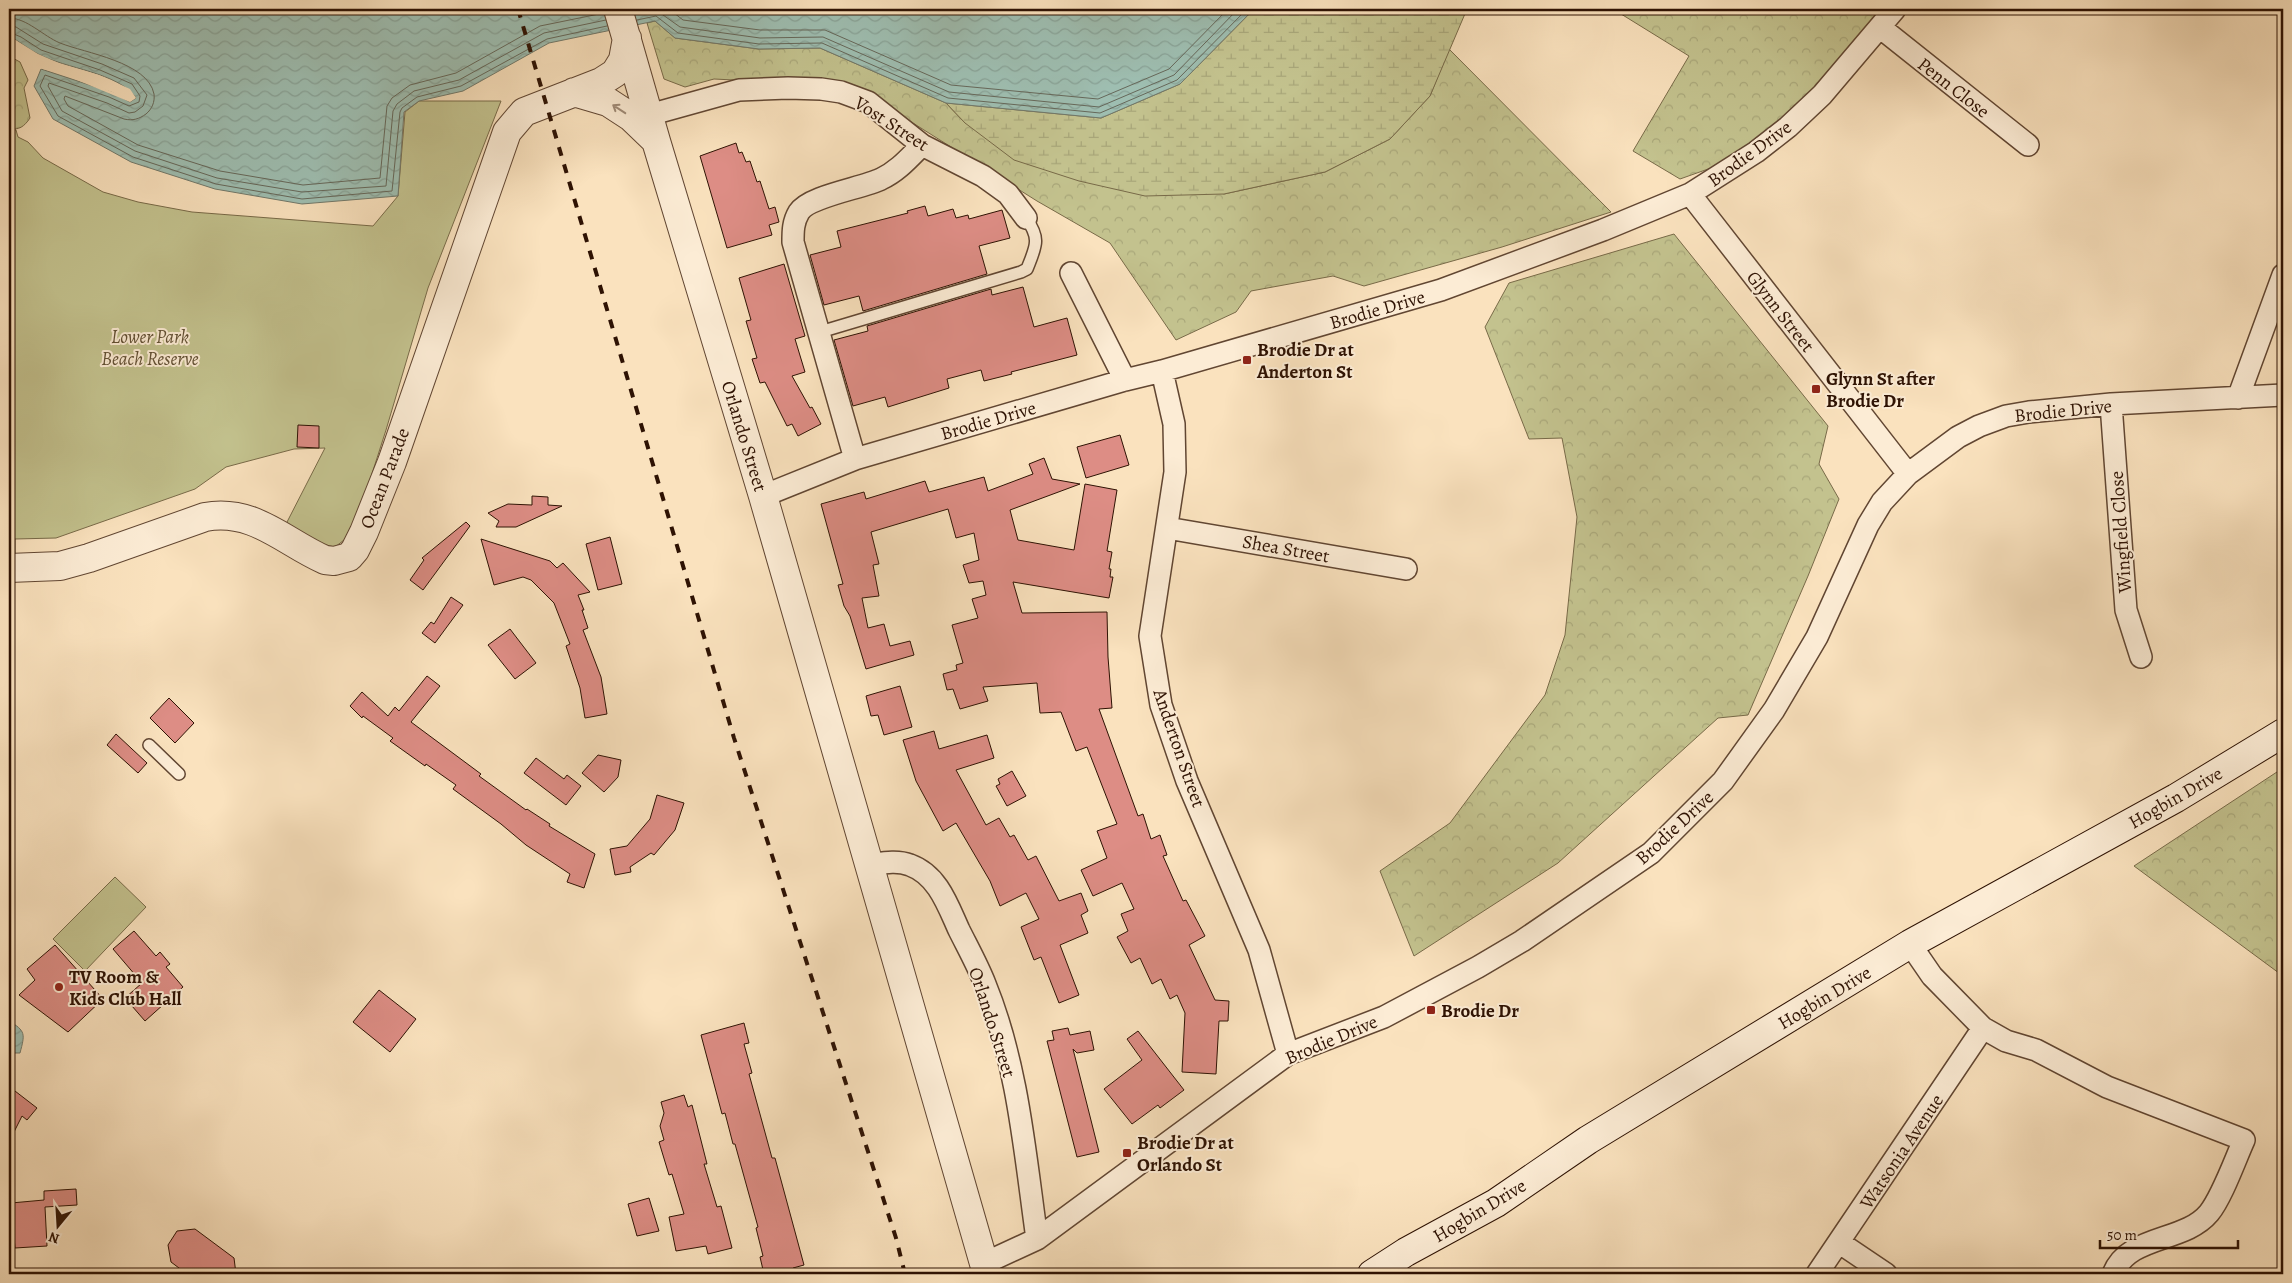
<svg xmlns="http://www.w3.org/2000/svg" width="2292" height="1283" font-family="Alegreya,serif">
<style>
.forest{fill:url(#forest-crowns);stroke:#786a48}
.wetland{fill:url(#wetland-marsh);stroke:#786a48}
.park{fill:#c3c28e;stroke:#786a48}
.water{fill:url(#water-waves);stroke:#71796b}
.pier{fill:#fae2be}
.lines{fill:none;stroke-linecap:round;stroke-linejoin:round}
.shore{stroke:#66685a;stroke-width:1}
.building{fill:#dd8d85;stroke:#2e1203}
.service-casing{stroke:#614632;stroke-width:14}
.minor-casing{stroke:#614632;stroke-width:24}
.tertiary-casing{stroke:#614632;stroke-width:30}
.secondary-casing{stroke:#2e1203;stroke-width:30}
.service{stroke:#fcecd5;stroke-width:11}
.minor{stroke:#fcecd5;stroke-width:21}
.tertiary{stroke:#fcecd5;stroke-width:28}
.secondary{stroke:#fcecd5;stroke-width:28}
.rail{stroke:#2e1203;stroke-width:4;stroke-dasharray:9 9;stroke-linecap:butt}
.oneway{stroke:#9f8a76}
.poi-dot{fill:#8f2418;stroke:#fcecd5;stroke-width:2}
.labels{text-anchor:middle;stroke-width:4;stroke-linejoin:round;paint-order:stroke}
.street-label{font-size:19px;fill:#2e1203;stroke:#fcecd5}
.park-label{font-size:19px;font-style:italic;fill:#625034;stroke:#fcecd5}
.poi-label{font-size:19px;font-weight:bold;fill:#2e1203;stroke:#fcecd5;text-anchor:start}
</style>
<defs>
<pattern id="forest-crowns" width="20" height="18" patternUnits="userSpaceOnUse" patternTransform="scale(1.25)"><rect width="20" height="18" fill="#c3c28e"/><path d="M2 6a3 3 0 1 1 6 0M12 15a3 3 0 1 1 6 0" fill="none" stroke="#a8a679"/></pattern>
<pattern id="wetland-marsh" width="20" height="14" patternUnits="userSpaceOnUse" patternTransform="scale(1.25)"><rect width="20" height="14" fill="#c3c28e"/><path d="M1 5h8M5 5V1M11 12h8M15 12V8" fill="none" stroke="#a8a679"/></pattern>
<pattern id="water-waves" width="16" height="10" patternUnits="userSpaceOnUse" patternTransform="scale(1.25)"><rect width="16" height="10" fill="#9ebeb1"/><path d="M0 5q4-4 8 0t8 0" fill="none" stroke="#88a297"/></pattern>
</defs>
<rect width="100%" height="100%" fill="#fae2be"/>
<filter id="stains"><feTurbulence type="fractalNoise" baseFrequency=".004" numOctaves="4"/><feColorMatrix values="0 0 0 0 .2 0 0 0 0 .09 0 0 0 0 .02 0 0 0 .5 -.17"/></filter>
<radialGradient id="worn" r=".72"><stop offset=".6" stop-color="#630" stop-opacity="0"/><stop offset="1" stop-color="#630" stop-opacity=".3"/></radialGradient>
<path class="forest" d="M1613 9H1895L1756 152 1680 179 1633 151 1689 56Z
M655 21 675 38 759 49 820 48 946 103 965 123 1224 194 1325 172 1390 139 1430 96 1449 49 1611 212 1502 247 1364 286 1333 276 1251 291 1236 312 1176 340 1110 243 1037 201 854 86 714 79 685 87 664 79 647 23Z
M9 56 20 62 28 80 24 88 30 118C24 127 19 130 9 129Z
M1674 234 1828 426 1819 464 1839 499 1808 576 1748 715 1718 718 1558 863 1414 956 1380 871 1450 823 1545 695 1565 635 1577 517 1562 438 1529 439 1485 327 1509 283Z
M2283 768V976L2134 866Z"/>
<path class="wetland" d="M1254 9H1467L1430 96 1390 139 1325 172 1224 194 1145 196 1079 181 1014 160 965 123 946 103 1101 118 1180 84Z"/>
<path class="park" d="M419 101H501L428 288 386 430 353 533 335 547 321 544 286 524 325 448 294 449 226 467 195 489 56 538 15 539V557H9V129L16 130 18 137 28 142 43 158 103 192 138 202 192 212 373 226 398 196 405 112Z
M115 877 146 907 85 971 53 939Z"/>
<path class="water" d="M9 9H1254L1180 84 1101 118 946 103 820 48 759 49 675 38 655 21 549 43 463 91 419 101 404 112 398 196 302 204 215 189 131 162 53 119 34 86 41 69 111 92 130 102 136 98C118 72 66 69 38 54 28 49 19 41 9 36Z
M9 1021C26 1031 25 1034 20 1053H9Z"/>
<path class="pier" d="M9 36 38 54 61 64 99 75 130 89 136 98 130 102 65 75 39 68 42 66 66 73 130 99 133 97 128 91 98 77 61 66 37 56 9 39Z"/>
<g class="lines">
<path class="shore" d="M669 9 683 20 760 30H825L951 85 1098 99 1169 69 1228 9
M635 14 656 10 680 27 760 38 823 37 949 92 1099 107 1174 75 1238 9
M9 18C27 18 43 36 60 43 85 53 148 62 154 94 155 102 152 109 146 114 139 119 133 121 124 119L65 96 64 99 68 106 138 145 220 171 303 185 380 178 387 106 392 98 410 85 456 73 540 26 604 13
M637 20 656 16 678 33 759 44 822 43 948 98 1100 113 1177 80 1247 9
M9 25 16 27 43 44 102 64 134 78 147 95 143 106 135 112 129 113 107 103 49 83 48 86 62 111 135 151 217 178 302 192 386 186 393 111 397 104 414 91 459 80 544 33 606 20
M9 32 21 37 41 50 100 70 132 84 140 96 139 102 129 106 109 97 45 75 40 86 58 116 133 157 216 184 302 199 392 191 400 112 402 108 417 97 461 86 547 39 607 26"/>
</g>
<path class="building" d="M736 143 739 153 742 152 746 162 750 161 757 182 760 181 769 209 775 207 779 222 769 225 772 235 727 248 700 156Z
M925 206 928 216 953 209 956 218 968 215 969 219 1002 210 1010 238 979 246 987 274 863 311 859 296 824 305 810 255 841 247 837 231 908 213 907 211Z
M784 264 805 336 795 339 805 372 792 376 810 408 812 407 821 424 798 436 792 424 787 426 765 382 760 383 752 359 757 358 746 321 751 320 739 278Z
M1023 287 1034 327 1067 318 1077 355 1011 372 1012 374 984 381 981 370 947 379 949 388 888 407 885 397 853 406 834 340 868 331 867 326 991 289 992 295Z
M298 425 319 426V448L297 447Z
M1120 435 1129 465 1086 478 1077 447Z
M1044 458 1052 479 1080 484 1010 510 1018 540 1074 550 1085 484 1117 490 1107 551 1112 552 1109 569H1111L1110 577H1113L1109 598 1013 582 1022 613 1107 612 1108 657 1112 708 1099 709 1138 816 1143 814 1151 839 1160 835 1167 855 1163 856 1183 901 1186 900 1205 936 1189 945 1215 1000 1229 1001 1228 1021H1219L1216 1074 1182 1072 1185 1013 1177 995 1170 999 1161 979 1152 984 1140 958 1131 963 1117 937 1128 931 1121 914 1134 909 1122 883 1093 896 1081 870 1107 858 1097 831 1117 824 1087 747 1076 751 1061 712 1040 713 1037 683 983 687 988 701 960 709 953 689 947 690 943 674 957 670 956 665 963 663 952 625 978 618 972 599 986 595 983 581 969 583 963 565 979 560 974 533 956 538 948 509 871 532 879 564 873 565 879 596 862 598 868 628 884 624 890 646 910 641 914 655 866 669 850 616 844 606 838 585 843 584 821 504 864 492 866 499 925 481 929 492 984 477 988 491 1033 474 1029 464Z
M532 496 548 497V505L562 506 516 527H496L499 521 488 513 508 504 532 505Z
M466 522 470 526 423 590 410 580 424 560 422 558Z
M610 537 622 584 598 590 586 544Z
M481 539 550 561 557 568 563 563 590 592 578 595 584 610H582L588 628 583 630 601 677 607 714 585 718 580 688 566 646 570 644 554 603 531 580 523 577 494 585Z
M451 597 463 605 435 643 422 633 431 622 434 624Z
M510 629 536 663 515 679 488 645Z
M427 676 440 686 411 722 481 774 479 776 526 810 527 809 550 824 549 826 595 854 584 888 567 882 570 874 526 845 501 824 453 789 456 785 426 764 425 766 390 741 393 738 363 716 362 718 350 706 362 692 388 716 395 707 399 711Z
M900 686 912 727 884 735 878 715 871 716 866 696Z
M169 698 194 723 175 743 150 718Z
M934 731 939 749 987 735 994 758 956 770 986 825 999 818 1010 837 1014 835 1028 860 1036 856 1059 901 1081 893 1088 911 1081 915 1088 933 1060 945 1079 995 1059 1003 1041 957 1034 960 1021 927 1039 919 1026 893 1000 906 990 881 956 823 943 831 916 781 903 740Z
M116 734 147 763 138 773 107 745Z
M598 755 621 760 618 777 604 792 582 773Z
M536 758 564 779 567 775 581 786 566 805 524 773Z
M1012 771 1026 796 1007 806 996 786 1000 784 998 779Z
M657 795 684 803 675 830 654 855 651 853 630 867 631 872 615 875 610 849 627 846 650 819Z
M134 931 156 956 160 952 170 964 166 967 183 987 145 1021 125 998 142 983 113 949Z
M55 945 103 999 68 1032 19 995 35 980 27 969Z
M379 990 416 1019 390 1052 353 1022Z
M744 1023 749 1043 744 1044 752 1073 749 1074 772 1158H775L804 1265 793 1268 794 1274H764L760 1257 763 1256 756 1228 758 1227 735 1144H733L725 1113 722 1114 701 1035Z
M1068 1028 1070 1035 1090 1031 1094 1050 1077 1053 1073 1049 1099 1152 1077 1157 1047 1041 1054 1040 1052 1031Z
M1138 1031 1184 1090 1160 1108 1158 1105 1132 1124 1104 1089 1142 1060 1127 1039Z
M15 1091 37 1108 27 1120 22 1116 9 1142V1099Z
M684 1095 688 1107 692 1105 707 1164H704L717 1207 721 1206 732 1248 708 1254 706 1246 676 1251 669 1217 684 1214 672 1174 669 1175 659 1142 664 1140 660 1126 664 1113 661 1102Z
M76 1189 77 1205 45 1207 47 1246 15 1248 11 1203 44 1200V1191Z
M649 1198 659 1231 637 1236 628 1204Z
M195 1229 234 1258 236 1274H187L171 1262 168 1245 177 1231Z"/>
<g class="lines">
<g class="service-casing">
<path id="service" d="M820 332 1021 272 1027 269C1036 246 1041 239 1026 218
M149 745 179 774"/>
</g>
<g class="minor-casing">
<path id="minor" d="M1881 28 2028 145
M649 115 739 90 788 88 821 89 841 92 868 102 922 145 983 176 1008 194 1026 218
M1690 194 1908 474
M1071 273 1125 380
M1162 371 1174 424 1175 472 1150 636 1161 705 1187 781 1259 950 1288 1054
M2238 398 2283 275
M2111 404 2126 610 2141 657
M855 459 793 242C793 231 793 222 799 212 809 196 863 188 881 179 898 171 909 158 922 145
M763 496 855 459 1125 380 1162 371 1441 290 1603 230 1690 194 1756 152 1788 127 1822 95 1895 9
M1167 528 1406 569
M869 865C883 863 897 860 910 865 938 875 948 906 959 930 968 948 978 966 985 984 1018 1065 1025 1154 1037 1239
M1910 944 1932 976 1983 1028 2006 1041 2036 1050 2107 1087 2244 1140C2235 1160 2222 1197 2209 1213 2184 1243 2129 1234 2113 1274
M1840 1243 1886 1274
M983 1264 1037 1239 1288 1054 1384 1017 1478 967 1522 941 1651 853 1723 781 1774 710 1817 637 1868 525 1882 502 1908 474 1958 437 1979 426 2006 416 2029 412 2111 404 2283 395
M1817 1274 1983 1028"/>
</g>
<g class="tertiary-casing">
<path id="tertiary" d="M618 9 656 141 763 496 987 1274
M574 92 608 102 631 117 656 141
M9 568 60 566 89 558 205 517C254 508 284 542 325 560L334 561 349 557 355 550 364 532 392 462 507 132 524 112 601 82 615 73 623 60 627 38"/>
</g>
<g class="secondary-casing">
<path id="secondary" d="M1372 1274 1406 1252 1496 1203 1588 1140 1910 944 2176 798 2283 733"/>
</g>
<use href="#service" class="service"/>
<use href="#minor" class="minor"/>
<use href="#tertiary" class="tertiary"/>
<use href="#secondary" class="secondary"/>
<path class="rail" d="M518 9 734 738 896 1238 905 1274"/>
</g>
<defs><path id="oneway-shaft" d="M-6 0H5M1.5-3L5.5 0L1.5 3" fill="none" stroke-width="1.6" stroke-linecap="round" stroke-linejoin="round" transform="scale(1.25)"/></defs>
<use class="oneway" href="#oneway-shaft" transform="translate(619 109) rotate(-147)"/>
<g class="poi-dot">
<rect x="1242" y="355" width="10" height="10" rx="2.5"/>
<rect x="1811" y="384" width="10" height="10" rx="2.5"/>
<circle cx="59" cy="987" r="5"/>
<rect x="1426" y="1005" width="10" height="10" rx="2.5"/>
<rect x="1122" y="1148" width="10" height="10" rx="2.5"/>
</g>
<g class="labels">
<g class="street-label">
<text transform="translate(1954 87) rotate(38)" y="7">Penn Close</text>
<text transform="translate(892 123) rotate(33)" y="7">Vost Street</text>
<text transform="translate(1749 153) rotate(-36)" y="7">Brodie Drive</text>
<text transform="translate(1377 309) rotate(-16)" y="7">Brodie Drive</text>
<text transform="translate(1781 311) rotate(52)" y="7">Glynn Street</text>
<text transform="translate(2063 410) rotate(-6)" y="7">Brodie Drive</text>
<text transform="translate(988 420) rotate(-16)" y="7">Brodie Drive</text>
<text transform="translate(745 436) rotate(73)" y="7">Orlando Street</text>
<text transform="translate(384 478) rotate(-69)" y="7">Ocean Parade</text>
<text transform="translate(2120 532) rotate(-94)" y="7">Wingfield Close</text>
<text transform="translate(1286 548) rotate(10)" y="7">Shea Street</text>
<text transform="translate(1180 748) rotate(71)" y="7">Anderton Street</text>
<text transform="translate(2175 797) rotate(-30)" y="7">Hogbin Drive</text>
<text transform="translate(1674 827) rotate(-43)" y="7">Brodie Drive</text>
<text transform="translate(1824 997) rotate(-31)" y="7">Hogbin Drive</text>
<text transform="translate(993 1022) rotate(72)" y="7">Orlando Street</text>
<text transform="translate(1331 1039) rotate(-23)" y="7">Brodie Drive</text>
<text transform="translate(1901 1151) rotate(-56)" y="7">Watsonia Avenue</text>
<text transform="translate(1479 1210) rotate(-31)" y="7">Hogbin Drive</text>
</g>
<g class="park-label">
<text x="150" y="343">Lower Park<tspan x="150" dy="22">Beach Reserve</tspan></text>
</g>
<g class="poi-label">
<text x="1257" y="356">Brodie Dr at<tspan x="1257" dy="22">Anderton St</tspan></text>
<text x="1826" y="385">Glynn St after<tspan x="1826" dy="22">Brodie Dr</tspan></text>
<text x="69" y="983">TV Room &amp;<tspan x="69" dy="22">Kids Club Hall</tspan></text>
<text x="1441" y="1017">Brodie Dr</text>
<text x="1137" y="1149">Brodie Dr at<tspan x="1137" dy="22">Orlando St</tspan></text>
</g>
</g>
<rect width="2292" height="1283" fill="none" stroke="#fae2be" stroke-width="30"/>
<rect x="10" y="10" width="2272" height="1263" fill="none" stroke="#2e1203" stroke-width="2.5"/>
<rect x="15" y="15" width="2262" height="1253" fill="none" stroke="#2e1203"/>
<g transform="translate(58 1226) rotate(198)" stroke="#fcecd5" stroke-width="4" paint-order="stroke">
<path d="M0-4L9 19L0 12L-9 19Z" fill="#2e1203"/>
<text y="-8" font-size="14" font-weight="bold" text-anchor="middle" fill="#2e1203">N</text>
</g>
<path d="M2100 1240v8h138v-8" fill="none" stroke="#2e1203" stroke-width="2.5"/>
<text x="2107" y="1240" font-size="15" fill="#2e1203" stroke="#fcecd5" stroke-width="4" paint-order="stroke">50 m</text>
<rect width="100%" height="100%" filter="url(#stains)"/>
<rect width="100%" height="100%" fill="url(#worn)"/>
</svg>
